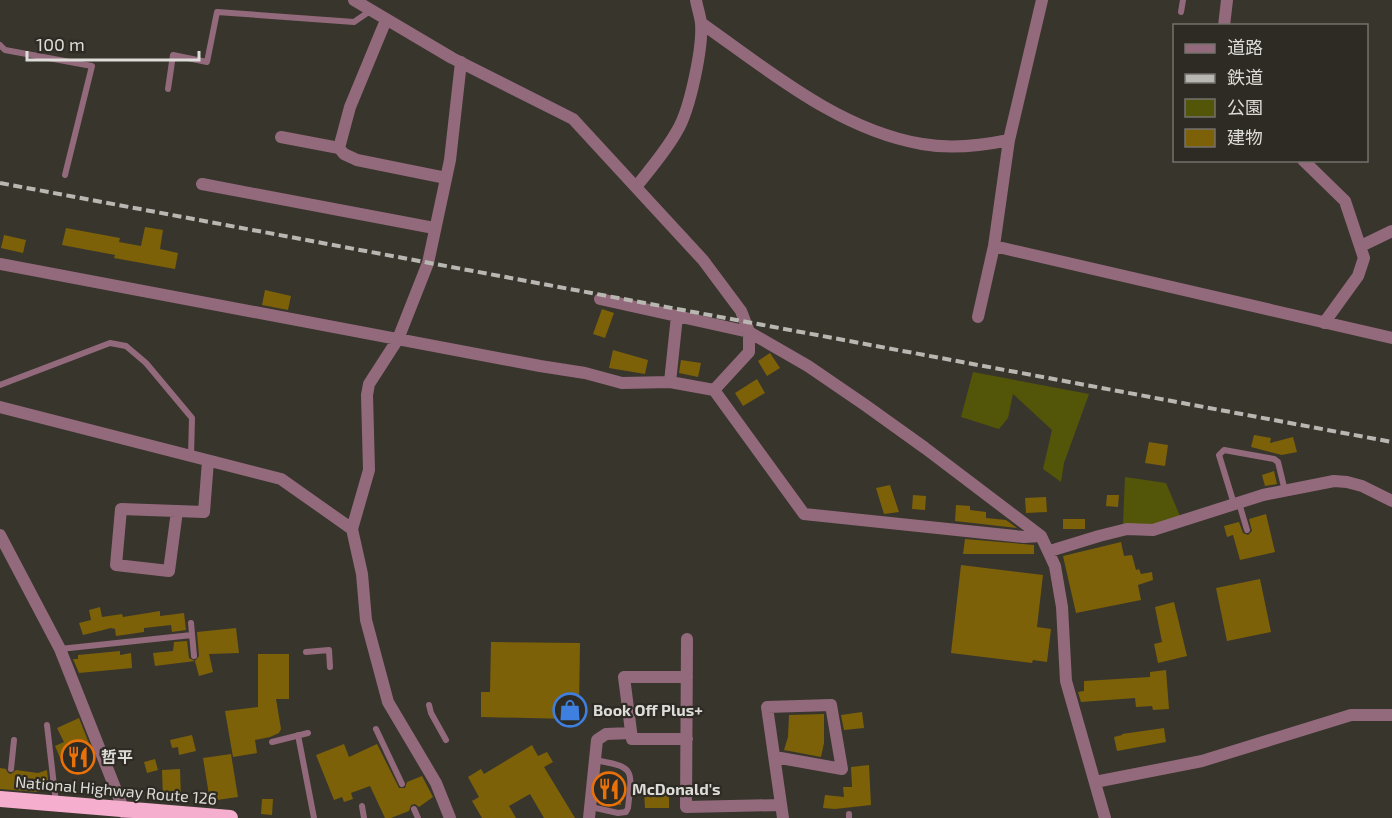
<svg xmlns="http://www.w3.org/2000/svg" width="1392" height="818" font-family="'Exo 2','Noto Sans JP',sans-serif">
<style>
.green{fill:#535608}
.building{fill:#7c6109}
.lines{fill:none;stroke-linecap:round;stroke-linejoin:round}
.service{stroke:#936a7c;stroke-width:6}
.minor{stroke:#936a7c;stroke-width:12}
.trunk{stroke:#f6aece;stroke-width:16}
.rail{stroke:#b9b7b2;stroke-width:4;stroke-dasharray:9 4.5;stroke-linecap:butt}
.labels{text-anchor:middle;stroke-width:4.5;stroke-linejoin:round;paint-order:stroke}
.poi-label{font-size:16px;font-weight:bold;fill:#dedcd8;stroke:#2d2b24;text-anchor:start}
.street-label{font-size:16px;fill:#dedcd8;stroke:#2d2b24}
</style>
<rect width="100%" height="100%" fill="#38352d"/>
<path class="green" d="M973 372 1089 394 1064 463 1061 482 1043 469 1052 430 1013 394 1008 418 999 429 961 417Z
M1125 477 1166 483 1180 516 1154 526 1123 524Z"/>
<path class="building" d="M145 227 163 230 160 249 178 253 175 269 114 258 115 255 62 245 66 228 120 238 119 242 141 246Z
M4 235 26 240 23 253 1 248Z
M265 290 291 296 288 310 262 305Z
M602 309 614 313 605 338 593 334Z
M613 350 648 360 645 374 609 368Z
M770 353 780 368 767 376 758 361Z
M681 360 701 363 698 377 679 373Z
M757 379 765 393 743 406 735 393Z
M1254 435 1271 438 1270 443 1293 437 1297 452 1282 455 1251 447Z
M1149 442 1168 445 1165 466 1145 463Z
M1274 471 1277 484 1265 486 1262 475Z
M890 485 899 512 884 514 876 488Z
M913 495 926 496 925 510 912 509Z
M1107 495H1119L1118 507 1106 506Z
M1046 497 1047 512 1026 513 1025 498Z
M956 505 970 506V510L986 512V518L1006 520 1017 528 955 521Z
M1266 514 1275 552 1240 560 1233 535 1227 537 1224 526 1239 522 1243 533 1248 535 1252 531 1249 519Z
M1063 519H1085V529H1063Z
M965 539 1034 545V554H963Z
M1121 542 1124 556 1132 555 1136 570 1139 569 1141 574 1152 572 1153 580 1138 585 1141 600 1076 613 1063 556Z
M961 565 1043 575 1037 627 1051 629 1047 662 1033 660 1032 663 951 653Z
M1260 579 1271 632 1227 641 1216 588Z
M1174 602 1187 656 1158 663 1154 644 1162 642 1155 607Z
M100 607 102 617 122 614 123 617 160 611V616L184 613 186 630 172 632 171 625 144 628V632L116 636 115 629 111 628 83 635 79 623 91 620 89 610Z
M236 628 239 653 209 654 213 672 199 676 195 661 155 666 153 653 173 651 174 642 187 641 189 658 195 661 199 656 197 632Z
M491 642 580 643 579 709 569 719 481 717V692H490Z
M120 651V655L131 653 132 668 79 673 73 659H78V655Z
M258 654H289V699H276L281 729 279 733 270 737 255 740 257 753 233 757 225 711 258 707Z
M1166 670 1169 709 1153 710 1152 706 1136 707 1135 698 1081 702 1078 692 1084 691V681L1150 677V672Z
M862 712 864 728 844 730 841 715Z
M824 714V743L821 757 784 750 788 737 789 715Z
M79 718 94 756 65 769 55 746 64 742 57 728Z
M1164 728 1166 742 1117 751 1114 737 1122 735V734Z
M192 735 196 751 179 755 178 747 172 748 170 740Z
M344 744 349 757 377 744 399 788H405L407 782 422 776 433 797 419 807 415 804 411 805 409 811 391 818H385L370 786 351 793 353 799 344 802 342 797 334 800 316 755Z
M532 745 538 756 547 752 553 762 544 767 575 818H544L530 794 509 806 516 818H482L472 801 479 797 468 777 481 769 484 774Z
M231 754 238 797 210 801 203 758Z
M155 759 158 770 147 773 144 762Z
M869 765 871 805 835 809 823 808 825 795 844 797 843 787H852L851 767Z
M0 768 6 769 8 773 11 774 16 770 38 773 47 770 49 789 38 792 0 789Z
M180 769 181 799 163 800 162 770Z
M607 775 621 776V805L604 802Z
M669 791V808H645L644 792Z
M262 799H273L272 815 261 814Z"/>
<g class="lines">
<path class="service" d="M1181 12 1183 0
M0 45 5 50 92 66 65 175
M168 89 173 55 207 62 217 12 354 22 370 11
M0 385 110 343 126 346 146 363 192 418 191 456
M1239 503 1247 530
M1234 504 1219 455 1224 450 1274 459 1278 462 1285 491
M191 623 194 656
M60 649 192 635
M306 652 329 650 330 667
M429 705 431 713 446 740
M47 725 56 803
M376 729 402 784
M298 735 314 818
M272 742 308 733
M11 769 14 740
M362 806 364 818
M591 807 618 813 626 812 628 808C632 769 636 767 594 760
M414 809 418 818
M849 818V814"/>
<path class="minor" d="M354 0 452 58 573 119 703 260 741 311 749 332V352L714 390
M701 23C768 70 839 130 922 144 951 149 980 146 1009 140
M1224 26 1227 0
M281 137 339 148 344 154 357 160 446 178
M339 148 350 107 386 20
M1303 160 1345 201 1364 258 1358 276 1324 323
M202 184 434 228
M636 187C650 169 666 151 677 131 690 110 703 47 701 23 700 15 697 7 696 0
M994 246 1392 338
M1361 246 1392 231
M0 264 540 366 585 373 622 383 670 382 714 390 804 514 1024 537 1041 536
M600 299 749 332 808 366 865 405 925 448 1041 536 1055 566 1062 607 1066 681 1105 818
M978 317 994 246 1009 140 1042 0
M670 382 677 316
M0 407 281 479 352 529
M177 511 169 571 116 565 121 509 204 512 208 461
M0 535 60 649 127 818
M1050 551 1099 536 1127 529 1153 530 1263 495 1334 481 1347 482 1362 486 1392 501
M687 639 686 807 781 805
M687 739H632L624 677H687
M775 757 842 769 831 705 767 707 783 818
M1095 782 1202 761 1351 715H1392
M450 818 436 783 388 702 366 620 362 574 352 529 369 470 367 395 369 384 398 339 428 263 450 160 461 62
M589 818 597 740 606 734 631 733"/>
<path class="trunk" d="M0 799 230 818"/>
<path class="rail" d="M0 183 1392 442"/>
</g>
<defs>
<g id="shop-ring" transform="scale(1.725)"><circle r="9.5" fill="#2d2b24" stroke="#3f7fe0" stroke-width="1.5"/><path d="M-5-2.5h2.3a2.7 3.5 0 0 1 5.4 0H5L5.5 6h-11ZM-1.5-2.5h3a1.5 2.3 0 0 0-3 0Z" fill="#3f7fe0"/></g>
<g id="restaurant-ring" transform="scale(1.725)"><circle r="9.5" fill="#2d2b24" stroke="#e8710a" stroke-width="1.5"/><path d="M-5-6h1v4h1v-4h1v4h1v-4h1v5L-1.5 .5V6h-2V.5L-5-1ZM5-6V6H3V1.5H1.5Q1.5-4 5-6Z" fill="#e8710a"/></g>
</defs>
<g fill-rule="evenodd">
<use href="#shop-ring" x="570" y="710"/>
<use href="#restaurant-ring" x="78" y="757"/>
<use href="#restaurant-ring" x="609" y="789"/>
</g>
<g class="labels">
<g class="poi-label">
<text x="593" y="716">Book Off Plus+</text>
<text x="101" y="763">哲平</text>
<text x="632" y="795">McDonald's</text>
</g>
<g class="street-label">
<text transform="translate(116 790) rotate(5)" y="6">National Highway Route 126</text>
</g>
</g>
<rect x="1173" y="24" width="195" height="138" fill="#2d2b24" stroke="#74726c" stroke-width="1.5"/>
<rect x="1185" y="44" width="30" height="9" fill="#936a7c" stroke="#74726c" stroke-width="1.5"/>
<text x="1227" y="54" font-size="18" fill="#dedcd8">道路</text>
<rect x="1185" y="74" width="30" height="9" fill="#b9b7b2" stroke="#74726c" stroke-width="1.5"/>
<text x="1227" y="84" font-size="18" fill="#dedcd8">鉄道</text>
<rect x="1185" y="99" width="30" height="18" fill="#535608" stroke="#74726c" stroke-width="1.5"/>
<text x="1227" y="114" font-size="18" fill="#dedcd8">公園</text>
<rect x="1185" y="129" width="30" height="18" fill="#7c6109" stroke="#74726c" stroke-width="1.5"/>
<text x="1227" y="144" font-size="18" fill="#dedcd8">建物</text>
<path d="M27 51v9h172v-9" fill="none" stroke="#dedcd8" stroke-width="3"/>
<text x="36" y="51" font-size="18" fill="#dedcd8" stroke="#2d2b24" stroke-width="4.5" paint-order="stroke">100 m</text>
</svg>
